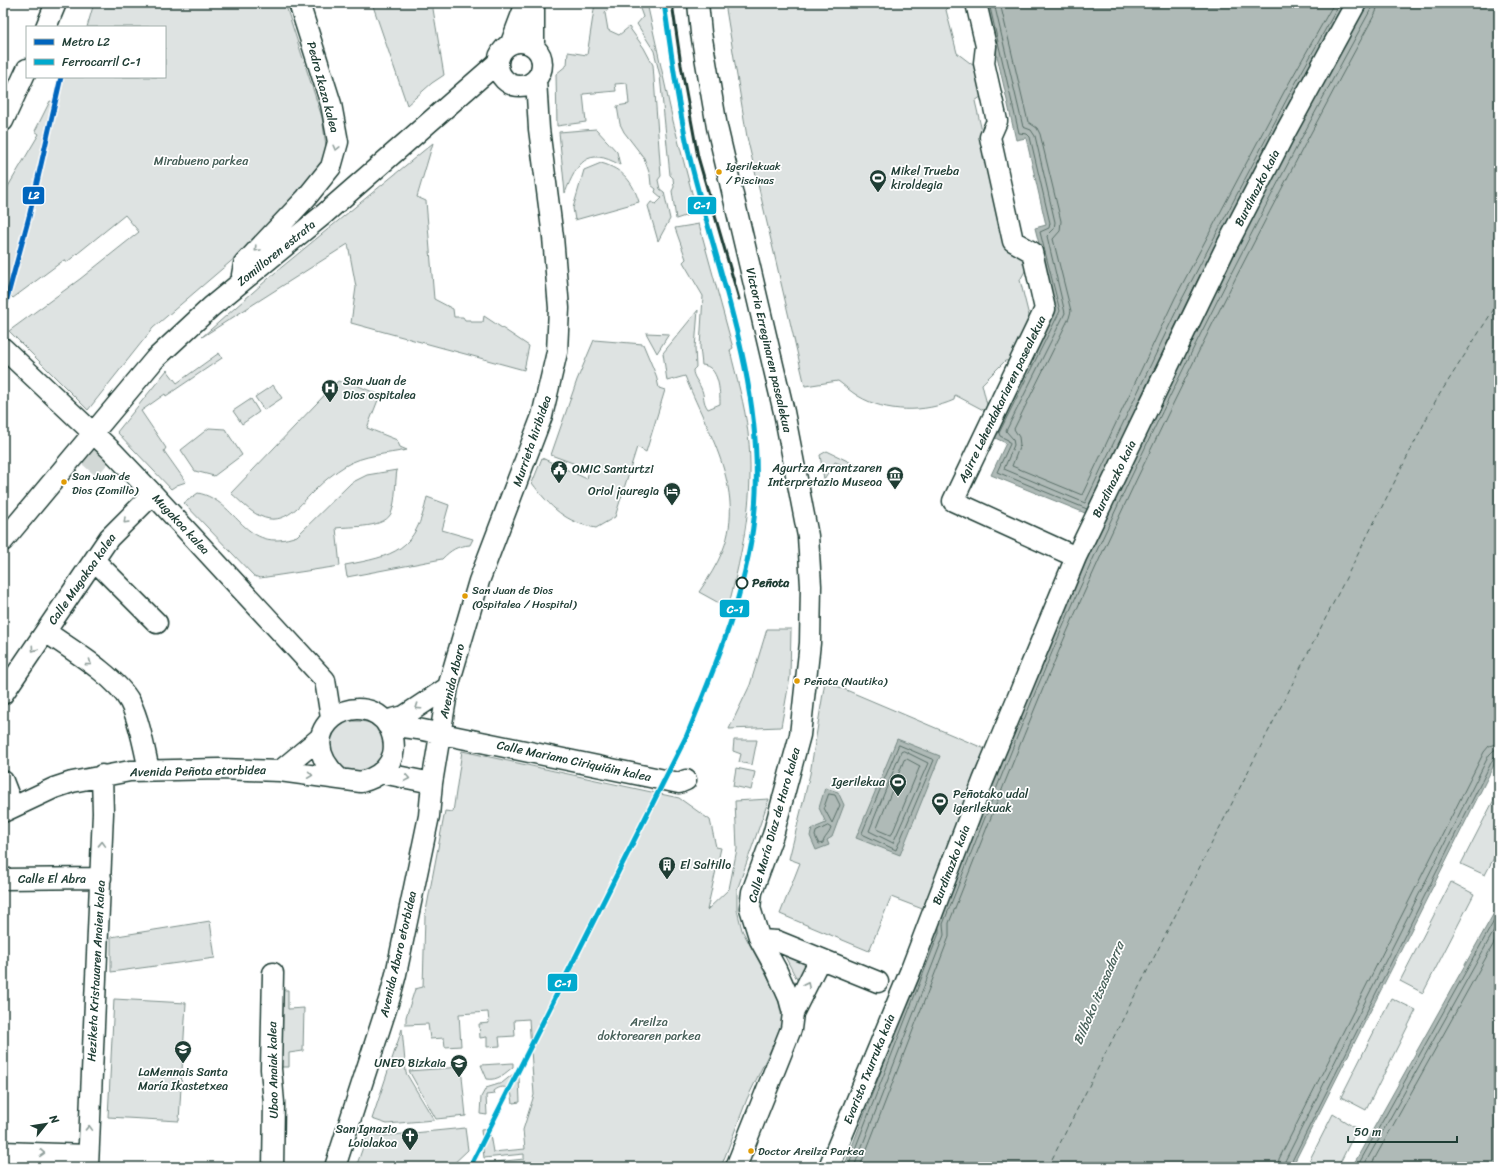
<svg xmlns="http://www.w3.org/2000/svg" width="1502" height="1170" font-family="Sriracha,sans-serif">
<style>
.green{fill:#dee3e2;stroke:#7e908b;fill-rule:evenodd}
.water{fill:#afbab7;stroke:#758883}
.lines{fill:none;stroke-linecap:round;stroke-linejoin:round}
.shore{stroke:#596f68;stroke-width:1}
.ferry{stroke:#4a625b;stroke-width:1;stroke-dasharray:5 4;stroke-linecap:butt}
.minor-tunnel{stroke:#d2d8d6;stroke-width:20;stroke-dasharray:20 10;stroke-linecap:butt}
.minor-casing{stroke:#1f3d34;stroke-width:23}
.minor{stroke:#fff;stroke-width:20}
.rail{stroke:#1f3d34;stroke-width:3}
.rail-1-casing{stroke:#fff;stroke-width:8}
.rail-1{stroke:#00a9ce;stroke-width:5}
.metro-1-casing{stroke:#fff;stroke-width:8}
.metro-1{stroke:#0065bd;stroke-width:5}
.oneway{stroke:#8f9e9a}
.bus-dot{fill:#e19c05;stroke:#fff;stroke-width:1.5}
.stop-dot{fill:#fff;stroke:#1f3d34;stroke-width:2}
.labels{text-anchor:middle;stroke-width:3.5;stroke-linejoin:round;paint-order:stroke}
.bus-label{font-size:11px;fill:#1f3d34;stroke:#fff;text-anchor:start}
.street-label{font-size:12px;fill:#1f3d34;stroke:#fff}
.park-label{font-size:12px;fill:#455e57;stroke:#fff}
.poi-label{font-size:12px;fill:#1f3d34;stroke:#fff;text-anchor:start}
.stop-label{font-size:12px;font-weight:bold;fill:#1f3d34;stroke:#fff;text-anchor:start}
.water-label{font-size:13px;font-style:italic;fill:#4a625b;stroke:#fff}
.line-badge{stroke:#fff;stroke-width:1.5}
.badge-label{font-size:11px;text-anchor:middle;font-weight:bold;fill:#fff}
</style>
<rect width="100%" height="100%" fill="#fff"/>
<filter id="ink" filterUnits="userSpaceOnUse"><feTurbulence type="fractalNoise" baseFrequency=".025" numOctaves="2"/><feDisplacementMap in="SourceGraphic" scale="8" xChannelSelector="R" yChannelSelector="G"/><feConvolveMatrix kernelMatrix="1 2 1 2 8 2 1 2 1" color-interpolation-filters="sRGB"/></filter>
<g filter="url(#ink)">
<path class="green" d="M94 3H285L322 117 326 146 323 160 308 182 236 257 153 328 88 410 9 331 80 279 139 232 125 215 67 262 64 260 13 298 3 288 4 202 3 195 39 134 35 131 50 101 55 102 65 77H165V27H87Z
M372 3H432L444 75 432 83 407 105Z
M595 3H613L605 13 608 30 619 35 629 27 644 48 653 65 661 176 658 180 660 189 664 192 670 219 658 241 648 206 651 202 656 204 662 198 655 192 656 189 651 185 650 175 644 158 624 132 620 124 617 106 629 104 627 83 615 84 616 91 583 94 586 122 557 126 556 74 567 65 568 52 587 55Z
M631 3H647L673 121 697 212 676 219 672 191 674 187 673 178 670 175 660 76 654 51 637 24 643 17 639 6Z
M725 3H953L946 10 957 53 978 69 985 94 975 101 1009 248 1027 257 1029 264 1020 280 1031 324 1014 360 1005 361 982 384 989 413 955 395 954 400C925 413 886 413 858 396 851 392 845 386 838 381L805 386 747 137Z
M596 129 617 152 620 165C587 146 577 163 565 193L559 132Z
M433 143 417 197 426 201 434 299 453 309 454 317H463L465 320H470L471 322H483L484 316 529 346 524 370 351 323 356 287 348 244 202 337 277 271Z
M601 163C623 169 633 182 639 202L575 220 573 208 584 170Z
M699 224 733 348 730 350C736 377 745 405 748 433 755 494 743 550 728 608L699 592C708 579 717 565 723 550 747 489 706 430 685 376L667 381 663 353 698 310 695 348 696 367 693 370C693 377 698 381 701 388 705 396 702 401 708 409L720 404C720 391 719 366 702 365L700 347 703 296 683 262 686 259 675 228Z
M646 333 669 334 657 353Z
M594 340 643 344 656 375 659 388 665 390 646 452 637 447 615 517 596 528C565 522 551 508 532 483L542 458 587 479 589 469 551 455 577 380Z
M219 353 222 358 166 396 165 394 141 411 166 448 164 451 186 482 177 485 171 489 117 432 167 370 177 383Z
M344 380 380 395 367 428 397 440 400 447 407 450C387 454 363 455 345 466 335 472 324 481 316 489 301 503 285 528 260 516 249 511 240 501 231 493L338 381 343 383Z
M273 385 282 398 264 410 255 397Z
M251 399 259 412 242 424 233 411Z
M209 428 225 429 242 455 214 476 195 471 181 450Z
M827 451 860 467 858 471 835 462 824 479 820 455Z
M397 470C395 483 396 498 392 511 387 529 351 526 336 528L340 566 260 578 254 576 184 503 198 493C239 501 243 555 297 536L351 483 367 475Z
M427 497 449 505 442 530 473 539 470 545C457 546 451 550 442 559L347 577 345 565C394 556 416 551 427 497Z
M767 629H791L790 677 781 727 729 729 750 685Z
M825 681 990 751 925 910 891 897 869 951 780 914 800 863 789 859 810 774ZM827 823V840L812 829Z
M346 721C366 721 375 720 386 739L381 763C364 773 346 774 330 761L329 733Z
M734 740H757L752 765 739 762 741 754 733 751Z
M462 751 679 798 710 820 716 847 721 848 707 910 729 889 737 849 735 801 769 799 737 890V910L742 930 778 997 783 1024 747 1099 721 1167H475L486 1163 524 1159V1154L484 1158 481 1130 489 1129 493 1152 525 1149 523 1130 534 1095 529 1019 514 1020 515 1036 499 1037 500 1046 487 1047V1037L480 1038 479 1024 489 1023 488 1012 459 1014 461 1046 445 1047 444 1038 430 1039 428 1024 406 1025V1017L415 989 423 987 425 916 445 811 453 812Z
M736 768 755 772 751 790 733 786Z
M1499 790V848L1485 875 1461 864Z
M1451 882 1474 894 1423 993 1400 981Z
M210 921 215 958 111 972V937Z
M782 951 809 961 800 985Z
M279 990H288V1009L304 1008 303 1051 289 1053V1067H277Z
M1391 998 1416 1010 1366 1110 1341 1097Z
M114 999 186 1003 179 1121 108 1117Z
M402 1029 406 1073 434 1120 387 1124 372 1119Z
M513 1063V1067C505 1073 498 1081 487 1079L481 1065Z
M461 1067 466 1116 436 1119 409 1071Z
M513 1074 514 1077H519L520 1102 513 1103 511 1090C505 1086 500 1086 494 1091L495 1094 486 1095 487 1115 480 1114 481 1097 486 1088 502 1083Z
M1333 1114 1357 1129 1338 1167H1306Z
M465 1128 468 1150 450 1167H356L368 1133 383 1136Z"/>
<path class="water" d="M985 3H1350L1090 515 991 475 1006 443 993 437 1056 311 1035 228 1046 225 1026 138 1016 140Z
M1364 3H1499V755L1292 1167H844L915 983 931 929 1090 544 1215 284Z
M897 739 940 756 900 855 856 838Z
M825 788 838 792 844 805 832 837 827 840 829 845 816 850 810 836 812 829 826 823 819 808Z
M1499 904V1167H1352Z"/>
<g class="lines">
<path class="shore" d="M989 3 1019 133 1027 134 1030 137 1050 223 1049 228 1040 232 1060 311 999 433 1000 436 1008 440 1010 444 997 472 1087 509
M994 3 1023 127 1031 130 1035 136 1055 222 1054 229 1047 236 1065 313 1006 431 1013 439 1014 445 1004 469 1085 503 1181 301 1289 95 1340 3
M1000 3 1028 122 1037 128 1040 134 1061 221 1060 231 1053 239 1071 311 1069 318 1014 429 1019 437 1020 445 1012 466 1082 495 1175 298 1284 92 1334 3
M1138 403 1201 273
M899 745 934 760 896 850 862 834Z
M904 751 928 763 893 843 869 831 901 752Z
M907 759 920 766 892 834 890 835 878 830 877 828 904 760Z
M829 794 835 795 840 805 832 823 824 808Z
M828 826 831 828C829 835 824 837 823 843L819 844 815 836 816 832Z
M848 1167 939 933V928
M854 1167 944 935 943 924C993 798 1041 671 1098 548 1182 365 1274 186 1371 9L1372 3
M860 1167 949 937V923C999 798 1047 672 1104 549 1188 367 1280 188 1376 12L1378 3
M1278 1167 1279 1159 1484 752 1489 746 1499 743
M1284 1167 1285 1161 1489 755 1494 750 1499 749
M1289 1167 1494 757 1499 754
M1357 1167 1499 912
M1363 1167 1499 922
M1370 1167 1499 934"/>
<path class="ferry" d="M1048 1167 1436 400 1499 301"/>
<path class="minor-tunnel" d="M88 456 111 476"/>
<g class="minor-casing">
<path id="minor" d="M698 3 701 33 717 127 784 412 808 536 811 586 810 643 800 735 773 835 752 892 750 908 760 940 776 969 789 998 793 1013
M976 3 986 46 984 63 997 121 990 137 1013 241 1032 252 1045 309 953 501 1076 557
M46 27 56 3
M498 64a22 22 0 1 1 44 0a22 22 0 1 1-44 0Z
M511 43 526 3
M534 47V3
M3 121 27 69
M242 275 244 264 306 198 331 167 338 142 331 104 299 3
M3 348 112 451 153 494 325 680 331 718
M3 541 155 359 211 307 323 215 497 63
M95 561 157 623
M46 632C70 649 116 676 130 702 140 722 144 748 149 770
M3 694 109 538 153 494
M385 721 404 716 448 687
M387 725 418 729 679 783 686 780
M280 771 321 737
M382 773 432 783
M3 781 13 807
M3 812 54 788 72 782 130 771 219 769 280 771 361 782C376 778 389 770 393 754 395 745 393 735 389 727 362 682 284 730 340 779
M3 879 101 878
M760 940 777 941 878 982
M3 1152 88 1155
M88 1167 103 813 102 775
M273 1167 274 1103 271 1069 273 973
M335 1167 390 997 396 974 429 816 432 783 448 687 479 581 542 416 557 352 559 308 553 237 539 129 536 79
M736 1167 791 1029 793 1013 817 965 814 957
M829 1167 910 972 983 781 1076 557 1224 251 1286 131 1356 3"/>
</g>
<use href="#minor" class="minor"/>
<path class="rail" d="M672 3 681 65 698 157 739 299"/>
<g class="rail-1-casing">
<path id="rail-1" d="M470 1167 687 735C719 658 753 577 756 492 761 380 719 274 692 167 679 113 672 58 664 3"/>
</g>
<use href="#rail-1" class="rail-1"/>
<g class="metro-1-casing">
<path id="metro-1" d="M3 313 29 217 61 77"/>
</g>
<use href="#metro-1" class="metro-1"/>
</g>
<defs><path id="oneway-chevron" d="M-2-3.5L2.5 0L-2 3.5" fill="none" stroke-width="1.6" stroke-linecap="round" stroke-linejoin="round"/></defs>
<g class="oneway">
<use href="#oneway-chevron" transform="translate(336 148) rotate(104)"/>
<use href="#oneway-chevron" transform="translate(257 249) rotate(133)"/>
<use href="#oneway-chevron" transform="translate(126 521) rotate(135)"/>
<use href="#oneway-chevron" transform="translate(34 649) rotate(125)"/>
<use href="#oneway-chevron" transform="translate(89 663) rotate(36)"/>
<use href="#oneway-chevron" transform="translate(418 707) rotate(146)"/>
<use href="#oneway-chevron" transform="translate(310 775) rotate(8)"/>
<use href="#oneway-chevron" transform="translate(407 778) rotate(10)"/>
<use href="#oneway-chevron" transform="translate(102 844) rotate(-88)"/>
<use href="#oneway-chevron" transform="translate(807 985) rotate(-64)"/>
<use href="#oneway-chevron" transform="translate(89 1128) rotate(-88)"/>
<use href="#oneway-chevron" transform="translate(42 1153) rotate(2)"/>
</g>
</g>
<defs>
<g id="stadium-pin" transform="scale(0.9)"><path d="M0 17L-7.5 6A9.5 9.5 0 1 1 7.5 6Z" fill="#1f3d34" stroke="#fff"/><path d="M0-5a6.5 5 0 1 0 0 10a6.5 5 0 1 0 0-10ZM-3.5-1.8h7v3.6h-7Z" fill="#fff"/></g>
<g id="hospital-pin" transform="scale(0.9)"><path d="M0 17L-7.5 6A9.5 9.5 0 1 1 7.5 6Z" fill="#1f3d34" stroke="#fff"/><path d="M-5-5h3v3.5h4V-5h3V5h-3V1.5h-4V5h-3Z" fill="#fff"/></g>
<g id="civic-pin" transform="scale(0.9)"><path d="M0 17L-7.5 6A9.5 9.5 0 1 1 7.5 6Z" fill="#1f3d34" stroke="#fff"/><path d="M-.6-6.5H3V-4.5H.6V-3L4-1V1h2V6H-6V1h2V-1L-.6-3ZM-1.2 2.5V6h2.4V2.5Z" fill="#fff"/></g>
<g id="museum-pin" transform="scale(0.9)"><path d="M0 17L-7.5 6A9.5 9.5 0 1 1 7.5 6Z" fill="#1f3d34" stroke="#fff"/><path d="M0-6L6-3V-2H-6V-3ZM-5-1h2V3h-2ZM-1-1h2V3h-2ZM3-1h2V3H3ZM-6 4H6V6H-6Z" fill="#fff"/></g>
<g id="hotel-pin" transform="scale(0.9)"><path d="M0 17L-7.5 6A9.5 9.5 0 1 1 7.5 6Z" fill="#1f3d34" stroke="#fff"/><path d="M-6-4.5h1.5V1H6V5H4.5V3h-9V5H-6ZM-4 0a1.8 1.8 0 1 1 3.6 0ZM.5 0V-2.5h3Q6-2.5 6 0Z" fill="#fff"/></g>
<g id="building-pin" transform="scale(0.9)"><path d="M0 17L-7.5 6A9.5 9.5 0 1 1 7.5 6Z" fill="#1f3d34" stroke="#fff"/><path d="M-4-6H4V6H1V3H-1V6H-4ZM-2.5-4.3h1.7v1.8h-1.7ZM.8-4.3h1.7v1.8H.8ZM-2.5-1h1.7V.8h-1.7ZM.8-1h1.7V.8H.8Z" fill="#fff"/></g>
<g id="school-pin" transform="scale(0.9)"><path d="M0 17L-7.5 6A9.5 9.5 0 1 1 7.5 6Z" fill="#1f3d34" stroke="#fff"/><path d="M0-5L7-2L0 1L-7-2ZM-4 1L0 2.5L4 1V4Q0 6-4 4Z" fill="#fff"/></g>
<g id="university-pin" transform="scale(0.9)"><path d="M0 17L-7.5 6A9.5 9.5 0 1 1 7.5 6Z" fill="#1f3d34" stroke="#fff"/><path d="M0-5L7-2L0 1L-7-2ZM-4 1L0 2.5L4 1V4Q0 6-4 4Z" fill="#fff"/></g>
<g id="church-pin" transform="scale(0.9)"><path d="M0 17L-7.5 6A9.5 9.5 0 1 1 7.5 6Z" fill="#1f3d34" stroke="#fff"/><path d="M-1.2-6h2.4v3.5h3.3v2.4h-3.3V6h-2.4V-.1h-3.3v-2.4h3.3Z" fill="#fff"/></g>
</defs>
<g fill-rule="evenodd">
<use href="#stadium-pin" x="878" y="178"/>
<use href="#hospital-pin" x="330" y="388"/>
<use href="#civic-pin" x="559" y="469"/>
<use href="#museum-pin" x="895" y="475"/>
<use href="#hotel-pin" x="672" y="491"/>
<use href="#stadium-pin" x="898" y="782"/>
<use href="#stadium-pin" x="940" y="801"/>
<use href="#building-pin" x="667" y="865"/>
<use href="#school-pin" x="183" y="1049"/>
<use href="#university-pin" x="459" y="1063"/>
<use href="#church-pin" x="410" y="1136"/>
</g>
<g class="bus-dot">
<circle cx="719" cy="172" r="3.5"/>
<circle cx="64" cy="482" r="3.5"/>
<circle cx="465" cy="596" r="3.5"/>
<circle cx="797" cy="681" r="3.5"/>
<circle cx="751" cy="1151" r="3.5"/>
</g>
<circle class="stop-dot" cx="742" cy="583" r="5.5"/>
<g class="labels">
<g class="bus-label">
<text x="726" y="170">Igerilekuak<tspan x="726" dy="14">/ Piscinas</tspan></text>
<text x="72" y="480">San Juan de<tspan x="72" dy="14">Dios (Zomillo)</tspan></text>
<text x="472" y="594">San Juan de Dios<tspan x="472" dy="14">(Ospitalea / Hospital)</tspan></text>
<text x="804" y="685">Peñota (Nautika)</text>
<text x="758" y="1155">Doctor Areilza Parkea</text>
</g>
<g class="street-label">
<text transform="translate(323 87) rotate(75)" y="4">Pedro Ikaza kalea</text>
<text transform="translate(1257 188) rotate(-63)" y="4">Burdinazko kaia</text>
<text transform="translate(276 253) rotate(-39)" y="4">Zomilloren estrata</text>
<text transform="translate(769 350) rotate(77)" y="4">Victoria Erreginaren pasealekua</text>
<text transform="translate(1002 399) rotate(-64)" y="4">Agirre Lehendakariaren pasealekua</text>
<text transform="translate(532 441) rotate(-71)" y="4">Murrieta hiribidea</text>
<text transform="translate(1114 479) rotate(-64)" y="4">Burdinazko kaia</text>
<text transform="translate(181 524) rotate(47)" y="4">Mugakoa kalea</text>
<text transform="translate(82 579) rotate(-55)" y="4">Calle Mugakoa kalea</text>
<text transform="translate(452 681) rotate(-77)" y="4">Avenida Abaro</text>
<text transform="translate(574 761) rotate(12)" y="4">Calle Mariano Ciriquiáin kalea</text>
<text transform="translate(198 771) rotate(-1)" y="4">Avenida Peñota etorbidea</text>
<text transform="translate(774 825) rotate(-74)" y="4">Calle María Díaz de Haro kalea</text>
<text transform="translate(951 865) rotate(-69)" y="4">Burdinazko kaia</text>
<text x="52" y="883">Calle El Abra</text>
<text transform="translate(398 954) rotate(-77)" y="4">Avenida Abaro etorbidea</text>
<text transform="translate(96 971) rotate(-87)" y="4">Heziketa Kristauaren Anaien kalea</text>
<text transform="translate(869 1069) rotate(-68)" y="4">Evaristo Txurruka kaia</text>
<text transform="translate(273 1070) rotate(-91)" y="4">Ubao Anaiak kalea</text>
</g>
<g class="park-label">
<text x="201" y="165">Mirabueno parkea</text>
<text x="649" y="1026">Areilza<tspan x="649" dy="14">doktorearen parkea</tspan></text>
</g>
<g class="poi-label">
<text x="891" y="175">Mikel Trueba<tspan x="891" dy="14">kiroldegia</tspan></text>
<text x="343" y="385">San Juan de<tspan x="343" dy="14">Dios ospitalea</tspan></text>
<text x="882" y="472" text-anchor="end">Agurtza Arrantzaren<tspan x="882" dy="14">Interpretazio Museoa</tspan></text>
<text x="572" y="473">OMIC Santurtzi</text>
<text x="659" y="495" text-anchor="end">Oriol jauregia</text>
<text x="885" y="786" text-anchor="end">Igerilekua</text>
<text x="953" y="798">Peñotako udal<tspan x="953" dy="14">igerilekuak</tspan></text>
<text x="680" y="869">El Saltillo</text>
<text x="446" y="1067" text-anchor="end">UNED Bizkaia</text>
<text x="183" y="1076" text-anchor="middle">LaMennais Santa<tspan x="183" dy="14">María Ikastetxea</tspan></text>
<text x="397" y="1133" text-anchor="end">San Ignazio<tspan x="397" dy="14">Loiolakoa</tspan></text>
</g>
<g class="stop-label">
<text x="752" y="587">Peñota</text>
</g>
<g class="water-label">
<text transform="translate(1098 993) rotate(-67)" y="5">Bilboko itsasadarra</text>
</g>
</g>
<g class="line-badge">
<rect x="22" y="186" width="23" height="19" rx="4" fill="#0065bd"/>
<rect x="687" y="196" width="30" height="19" rx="4" fill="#00a9ce"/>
<rect x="719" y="599" width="31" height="19" rx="4" fill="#00a9ce"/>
<rect x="547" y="973" width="31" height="19" rx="4" fill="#00a9ce"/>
</g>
<g class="badge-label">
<text x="34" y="199">L2</text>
<text x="702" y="209">C-1</text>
<text x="735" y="613">C-1</text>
<text x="563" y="987">C-1</text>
</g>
<rect width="1502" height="1170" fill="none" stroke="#fff" stroke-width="16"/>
<rect x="8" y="8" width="1486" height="1154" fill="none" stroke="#1f3d34" stroke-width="1.5" filter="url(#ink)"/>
<rect x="26" y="26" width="140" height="52" fill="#ffffff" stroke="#a5b1ae"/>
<rect x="34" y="39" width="20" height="6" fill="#0065bd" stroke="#a5b1ae"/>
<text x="62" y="46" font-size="12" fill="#1f3d34">Metro L2</text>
<rect x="34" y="59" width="20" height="6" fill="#00a9ce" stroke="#a5b1ae"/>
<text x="62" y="66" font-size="12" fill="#1f3d34">Ferrocarril C-1</text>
<g transform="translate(46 1124) rotate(60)" stroke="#ffffff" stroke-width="3" paint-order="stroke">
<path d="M0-3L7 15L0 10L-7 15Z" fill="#1f3d34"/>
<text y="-6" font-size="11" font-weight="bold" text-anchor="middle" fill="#1f3d34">N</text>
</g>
<path d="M1348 1136v6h109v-6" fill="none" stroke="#1f3d34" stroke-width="2"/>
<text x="1354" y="1136" font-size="12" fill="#1f3d34" stroke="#ffffff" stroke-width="3" paint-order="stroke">50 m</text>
</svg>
